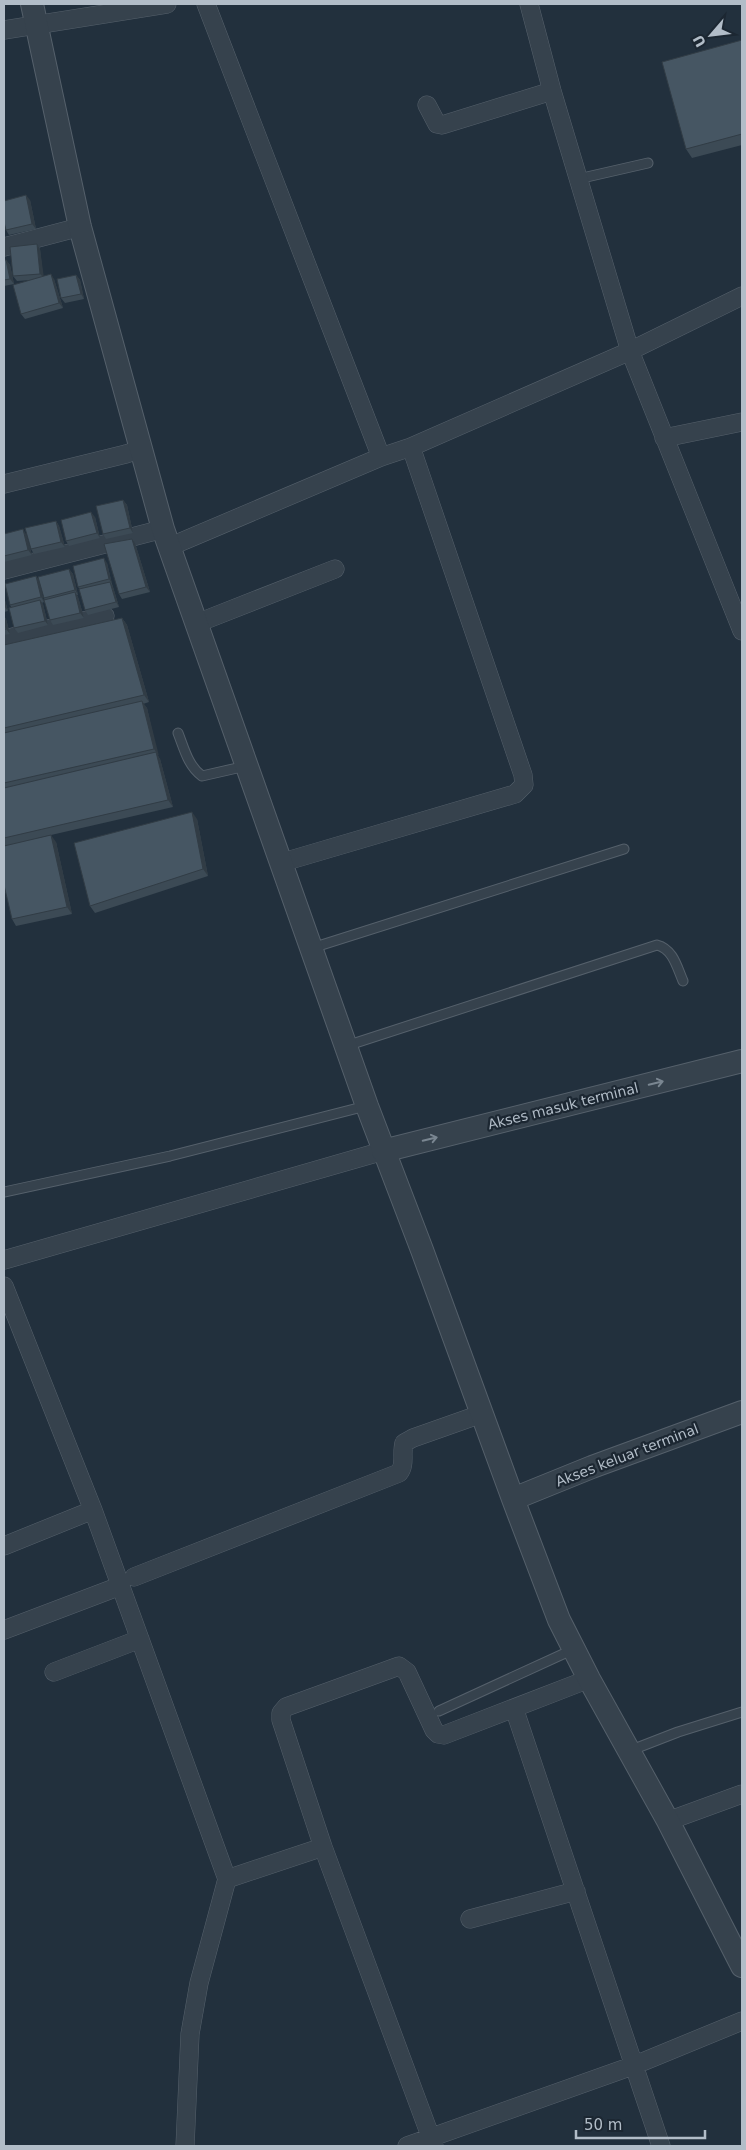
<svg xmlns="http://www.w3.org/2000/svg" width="746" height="2150" font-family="'DejaVu Sans',sans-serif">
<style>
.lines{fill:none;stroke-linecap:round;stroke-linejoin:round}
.service-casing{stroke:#55606b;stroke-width:11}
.minor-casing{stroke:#55606b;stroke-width:19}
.tertiary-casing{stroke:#55606b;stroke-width:24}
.service{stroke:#36424d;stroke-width:9}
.minor{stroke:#36424d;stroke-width:18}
.tertiary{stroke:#36424d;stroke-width:22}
.wall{fill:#3c4a55}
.shaded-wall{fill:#313c45}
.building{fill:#465663;stroke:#313c45}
.oneway{stroke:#7a8691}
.labels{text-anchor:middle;stroke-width:4.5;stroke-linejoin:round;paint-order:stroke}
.street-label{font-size:14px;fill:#b2bdc8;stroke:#1c2732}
</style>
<rect width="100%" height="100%" fill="#22303d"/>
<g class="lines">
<g class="service-casing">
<path id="service" d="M578 179 648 163
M178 733C184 748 188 766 202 776L246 766
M312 948 624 849
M346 1046 657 945C673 949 677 967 683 981
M4 1192 170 1156 366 1106
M439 1711 574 1649
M629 1751 678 1732 742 1712"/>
</g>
<g class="minor-casing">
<path id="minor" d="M206 4 381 457
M529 4 552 91 630 351 742 631
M4 30 167 4
M427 105 437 124 442 125 552 91
M4 247 80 227
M664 438 742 422
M4 484 126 454 141 449
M169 547 381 457 411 447 630 351 742 296
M4 570 163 529
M195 624 335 569
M4 639 105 616
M280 863 515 794 524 785 523 775 411 447
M4 1260 383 1151
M4 1286 93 1510 227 1879 323 1847
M4 1546 93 1510
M134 1577 399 1473C406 1464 401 1454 404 1443L413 1438 481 1414
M4 1630 120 1586
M54 1672 140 1639
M514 1708 661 2146
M668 1821 742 1794
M470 1919 576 1891
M185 2146 190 2034 199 1983 227 1879
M407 2146 635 2065 742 2021
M434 2146 323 1847 281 1720V1713L286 1707 399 1666 407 1672 434 1730 438 1734 444 1735 589 1679"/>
</g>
<g class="tertiary-casing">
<path id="tertiary" d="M32 4 80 227 163 529 367 1106 422 1250 513 1499 559 1620 589 1679 668 1821 742 1966
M383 1151 742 1061
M513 1499 592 1467 742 1412"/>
</g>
<use href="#service" class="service"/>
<use href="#minor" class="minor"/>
<use href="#tertiary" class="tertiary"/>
</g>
<path class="wall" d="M742 40V145L692 158 686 149Z
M30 200 36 229 9 235 6 230Z
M37 244 40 249 43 276 54 279 63 308 25 319 21 314 31 280 17 281 13 276Z
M4 260H6L10 265 14 284 4 286Z
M76 275 80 280 84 299 65 303 61 298Z
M123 500 127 505 133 533 106 539 103 534Z
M95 517 100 538 69 546 66 541Z
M56 521 59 526 65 547 34 554 31 549Z
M4 534H26L32 555 4 562Z
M132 539 135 543 150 592 122 599 119 594Z
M107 563 112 584 113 587 119 607 88 615 85 610 80 589 78 587Z
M69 569 73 574 78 595H77L78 597 84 618 53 625 50 620 44 598Z
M36 576 39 581 44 602 42 603 43 604 48 625 18 633 14 628 11 607 10 605Z
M4 597 8 611 4 612Z
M4 616 6 619 10 634 4 635Z
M122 618 127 625 149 702 143 704 147 708 158 756 160 759 173 807 38 838 56 842 72 914 16 926 12 919 4 885V645Z
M197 819 208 876 95 913 90 906Z"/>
<path class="shaded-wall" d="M26 195 30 200 36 229 32 224Z
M37 244 40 249 44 278 40 274Z
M6 260 10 265 14 284 10 279Z
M51 274 54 279 63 308 59 303Z
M76 275 80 280 84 299 81 294Z
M123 500 127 505 133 533 130 528Z
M91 512 95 517 100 538 97 533Z
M56 521 59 526 65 547 61 542Z
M23 529 26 534 32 555 28 550Z
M132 539 135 543 150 592 146 587Z
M104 558 107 563 112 584 109 579Z
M69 569 73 574 78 595 75 590Z
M36 576 39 581 44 602 41 597Z
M110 582 113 587 119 607 116 602Z
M75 592 78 597 84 618 80 613Z
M4 597 8 611 4 606Z
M40 600 43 604 48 625 45 621Z
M4 616 6 619 10 634 6 629 4 620Z
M122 618 127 625 149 702 144 695Z
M142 701 147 708 159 756 154 749Z
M156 752 160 759 173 807 168 800Z
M192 812 197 819 208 876 203 869Z
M51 835 56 842 72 914 67 907Z"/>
<path class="building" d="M742 40V134L686 149 662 62Z
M26 195 32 224 6 230 4 222V201Z
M37 244 40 274 13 276 10 247Z
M4 260H6L10 279 4 280Z
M51 274 59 303 21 314 13 285Z
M76 275 81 294 61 298 57 279Z
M123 500 130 528 103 534 96 506Z
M91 512 97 533 66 541 61 520Z
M56 521 61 542 31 549 25 528Z
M23 529 28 550 4 556V534Z
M132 539 146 587 119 594 104 544Z
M104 558 109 579 78 587 73 566Z
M69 569 75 590 44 598 38 577Z
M36 576 41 597 10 605 5 584Z
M110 582 116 602 85 610 79 589Z
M75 592 80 613 50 620 44 600Z
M40 600 45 621 14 628 9 608Z
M122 618 144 695 4 728V645Z
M4 620 6 629 4 630Z
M142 701 154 749 4 783V733Z
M156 752 168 800 4 838V788Z
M192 812 203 869 90 906 74 843Z
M51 835 67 907 12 919 4 885V846Z"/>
<defs><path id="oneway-shaft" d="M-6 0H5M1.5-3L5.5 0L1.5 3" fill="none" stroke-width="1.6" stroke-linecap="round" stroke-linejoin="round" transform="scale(1.25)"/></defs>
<g class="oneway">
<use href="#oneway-shaft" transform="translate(656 1083) rotate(-14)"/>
<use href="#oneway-shaft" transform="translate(430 1139) rotate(-14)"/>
</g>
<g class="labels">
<g class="street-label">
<text transform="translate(563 1106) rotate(-14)" y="5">Akses masuk terminal</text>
<text transform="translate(627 1455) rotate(-21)" y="5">Akses keluar terminal</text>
</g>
</g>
<rect width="746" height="2150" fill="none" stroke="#b2bdc8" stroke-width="10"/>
<g transform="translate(711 35) rotate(242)" stroke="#1c2732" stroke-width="4" paint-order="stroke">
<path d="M0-4L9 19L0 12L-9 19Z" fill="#b2bdc8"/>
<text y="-8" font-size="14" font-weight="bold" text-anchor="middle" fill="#b2bdc8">U</text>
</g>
<path d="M576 2130v8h129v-8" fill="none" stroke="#b2bdc8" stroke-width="2.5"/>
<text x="584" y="2130" font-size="15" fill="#b2bdc8" stroke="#1c2732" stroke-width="4" paint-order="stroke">50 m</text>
</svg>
